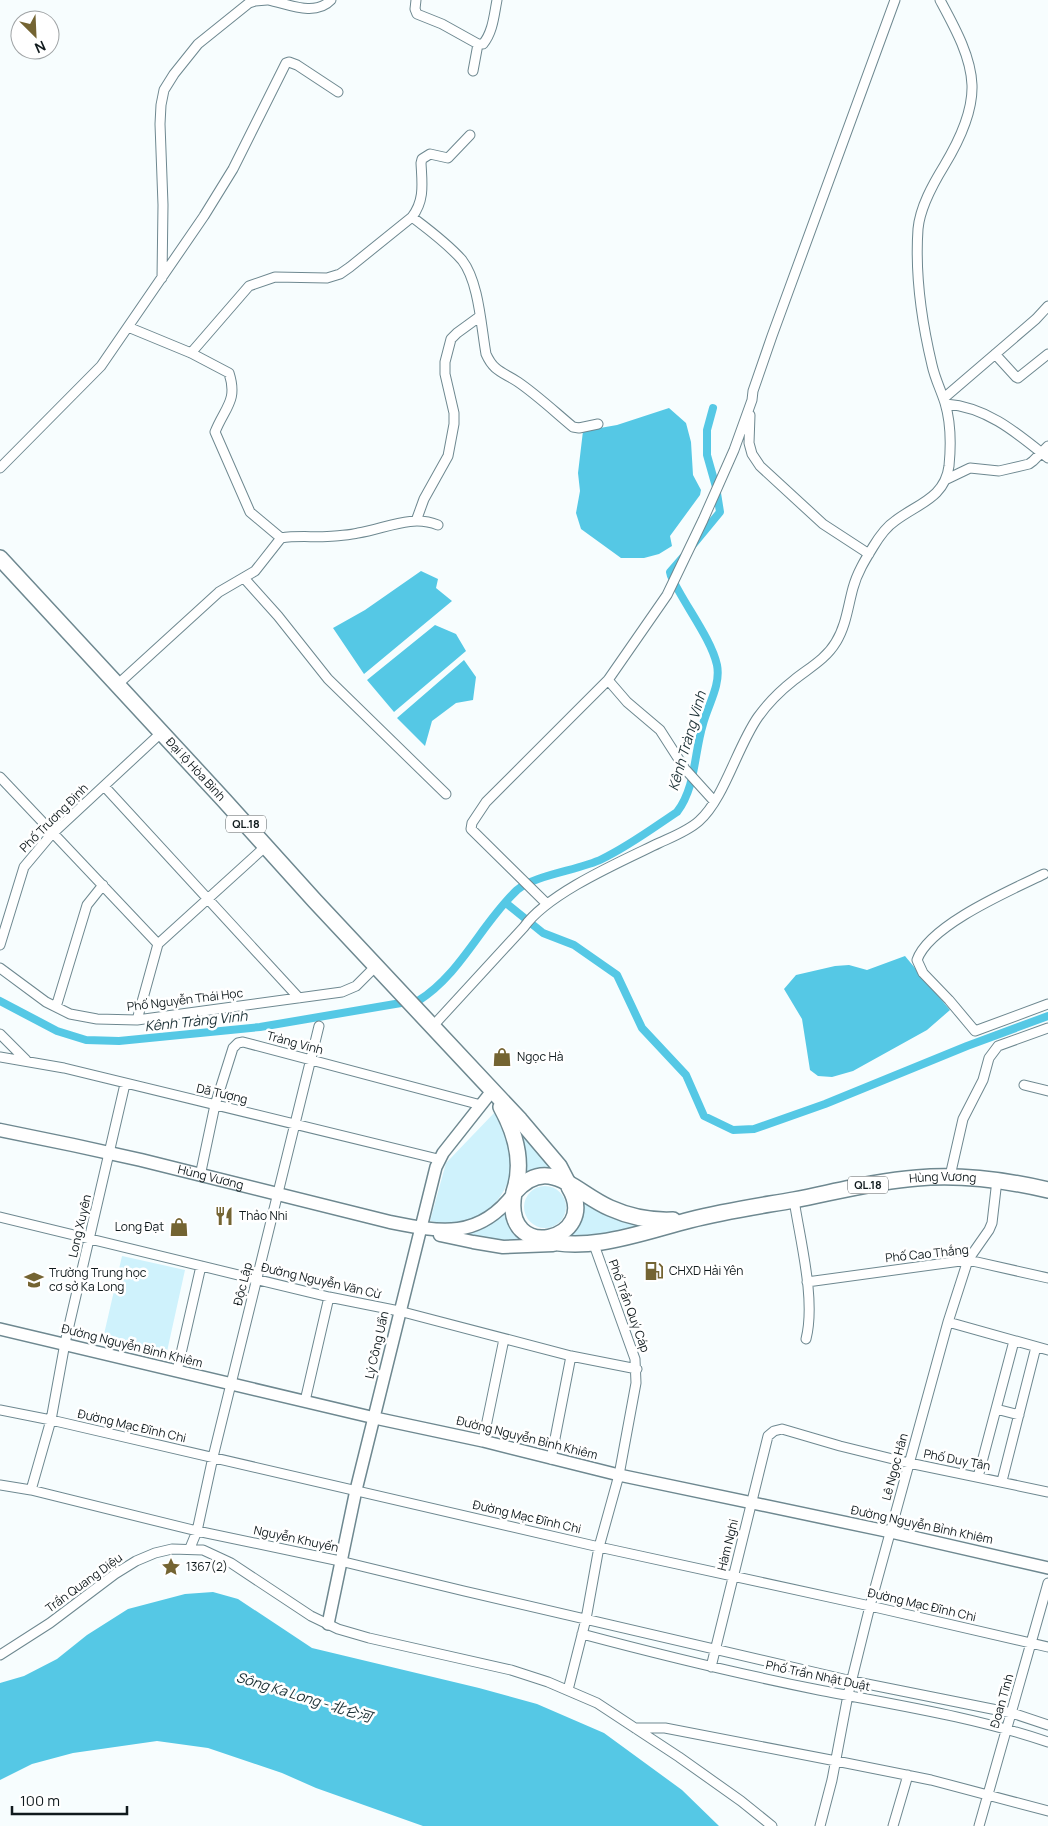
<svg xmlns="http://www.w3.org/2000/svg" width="1048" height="1826" font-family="Manrope,'Noto Sans SC',sans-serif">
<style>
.green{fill:#cff2fc}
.water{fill:#55c8e5}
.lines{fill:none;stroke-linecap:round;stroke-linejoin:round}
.canal{stroke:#55c8e5;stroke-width:8}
.minor-casing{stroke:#6e8890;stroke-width:11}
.tertiary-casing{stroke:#6e8890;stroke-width:14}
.secondary-casing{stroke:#6e8890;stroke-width:15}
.trunk-casing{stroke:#6e8890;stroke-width:18}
.minor{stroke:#fff;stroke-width:9}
.tertiary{stroke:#fff;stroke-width:11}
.secondary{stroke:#fff;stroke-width:12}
.trunk{stroke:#fff;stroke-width:15}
.labels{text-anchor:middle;stroke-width:5;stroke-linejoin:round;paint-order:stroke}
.shield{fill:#fff;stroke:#585f61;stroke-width:1}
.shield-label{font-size:11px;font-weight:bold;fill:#101a1d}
.street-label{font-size:12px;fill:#101a1d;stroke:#fff}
.poi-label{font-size:12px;fill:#101a1d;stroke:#fff;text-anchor:start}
.water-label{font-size:14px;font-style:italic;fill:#1c3136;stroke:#fff}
</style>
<rect width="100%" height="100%" fill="#f7fdfe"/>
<path class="green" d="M495 1112C501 1119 504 1127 507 1136 508 1142 512 1149 512 1155 514 1186 492 1217 461 1223 450 1224 440 1223 430 1221L446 1163Z
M517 1123 557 1171 524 1176Z
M524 1207a21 21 0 1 1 42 0a21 21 0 1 1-42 0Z
M582 1200 650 1227 568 1240 575 1228Z
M505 1211H509L527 1241H496L463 1235 481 1228Z
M122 1256 185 1270 166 1356 102 1343Z"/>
<path class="water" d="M669 408 686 423 691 442 693 475 701 490 700 495 670 536 672 546 659 554 644 558H621L581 529 576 513 580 491 578 473 583 431 617 425Z
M421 571 438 579 436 588 452 601 364 674 333 628 365 610Z
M435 625 456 634 466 651 394 712 367 680Z
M464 660 476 677 473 700 456 703 432 721 425 746 397 718Z
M905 956 950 1010 927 1030 853 1071 832 1077 818 1076 810 1070 802 1019 784 989 796 975 835 966 849 965 867 970Z
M213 1592 238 1599 312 1648 479 1688 537 1704 604 1733 682 1790 719 1826H423L316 1788 282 1773 208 1748 157 1741 73 1753 32 1764 0 1780V1683L24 1676 57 1659 87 1635 128 1609 185 1594Z"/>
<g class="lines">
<path class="canal" d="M692 546 720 512 716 487 707 455V430L713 408
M506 903 543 933 574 945 617 975 642 1028 686 1075 704 1116 733 1130 754 1129 825 1104 967 1046 1048 1016
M0 1001 57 1031 86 1040 119 1041 260 1027 401 1003
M418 1001C461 974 481 924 517 890 534 875 580 870 602 859 629 846 653 828 677 812 696 787 694 753 703 724 708 705 721 685 717 665 711 638 683 603 671 576L670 572 683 557"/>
<g class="minor-casing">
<path id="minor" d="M269 0C288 4 315 17 331 0
M416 0 415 9 417 14 442 24 478 44 473 71
M478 44H483C493 32 494 15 497 0
M412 217C429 230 447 243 462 260 479 282 481 326 486 354 494 372 503 372 518 382 537 395 555 412 573 427L579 428 598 424
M162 278 163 205 160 124 161 105 164 90 174 74 198 44 249 3 255 1 267 0
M128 327 191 353 229 373C238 401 225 407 215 432L250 512 281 538
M191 353 249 286 275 277 327 278 340 274 350 267 412 217C425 200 422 183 421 163L422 159 430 154 448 158 470 135
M995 354 1016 377 1018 378 1048 354
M944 398 1036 319 1048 306
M946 404C987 407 1017 433 1048 458
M750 415 749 443 752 454 760 466 823 524 869 554
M0 468 101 366 204 216 233 169 286 63 289 62 297 65 338 92
M945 480 970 468 999 471 1029 464 1033 461 1048 446
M416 521 424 499 448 456 454 424V413L445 374V362L451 339 457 333 479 317
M244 578 278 616 328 679 446 794
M608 680 627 702 660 730 685 769 714 801
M117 685 219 592 255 571 281 538C299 535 317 538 335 536 343 535 351 535 358 533 385 529 411 514 438 525
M0 777 158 944
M104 786 299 998
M1044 874C1011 890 929 925 917 960L923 973 949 1000 975 1031 1048 1004
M547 904 471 829 472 823 486 802 608 680 667 595 703 520 734 450 752 400 753 391 772 336 895 0
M0 945 24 867 50 836 162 732
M0 968 46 1002 70 1014 97 1019 137 1020 342 992 356 986 376 966
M56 1007 87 905 103 885
M137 1020 158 944 266 846
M432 1027 524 927C548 893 620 862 659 843 672 837 688 831 699 821 724 799 737 747 758 717 768 703 780 691 794 680 809 668 826 659 836 642 846 626 848 606 853 588 857 573 865 560 873 547 879 537 886 527 895 521 917 504 945 498 949 466 951 446 951 423 945 403 941 390 935 379 932 365 922 323 915 272 918 229 920 207 933 184 944 166 958 143 973 113 972 85 971 56 954 26 940 0
M0 1034 26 1060
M0 1057 64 1068 438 1159
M1024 1085 1048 1091
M200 1176 215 1105 233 1048 238 1043 243 1042 481 1105
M950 1176 963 1119 983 1080 989 1058 998 1046 1048 1028
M794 1200C800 1240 816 1300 806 1339
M0 1217 329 1297 399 1311 571 1356 637 1369
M807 1282 968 1260 1048 1278
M948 1322 1048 1350
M177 1371 201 1266
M305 1401 329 1297
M996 1409 1019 1415
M0 1410 51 1420 599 1547 870 1606 1048 1647
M483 1441 504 1339
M551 1459 571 1356
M978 1477 1014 1341
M1002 1481 1036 1347
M0 1485 31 1490 197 1531 340 1561 464 1591 852 1681 1012 1713 1048 1725
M31 1490 51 1420 65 1343 125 1084
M190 1548 197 1531 213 1457 319 1026
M582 1634C661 1655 739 1674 819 1690 896 1705 974 1717 1048 1742
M0 1655 50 1623 115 1574 136 1561 155 1553 172 1549 203 1550 231 1563 311 1616 338 1629 369 1638 511 1670 548 1682 597 1703 679 1757 741 1801 772 1826
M711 1667 768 1436 774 1431 782 1429 840 1446 909 1463 1048 1492
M568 1690 586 1619 599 1547 619 1475 636 1383 635 1359 593 1242
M635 1728H665L836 1761 931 1780 1048 1811
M820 1826 832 1780 848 1695 870 1606 948 1322 968 1260 989 1230 992 1223 997 1180
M893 1826 908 1775
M979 1826 1048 1583"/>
</g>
<g class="tertiary-casing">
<path id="tertiary" d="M0 1329 375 1418 483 1441 619 1475 891 1532 1048 1568
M328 1624 356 1490 436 1167 443 1153 492 1091"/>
</g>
<g class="secondary-casing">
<g id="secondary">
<path id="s1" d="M0 1130 73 1145 141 1160 390 1222C440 1232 479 1240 514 1193"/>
<path d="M440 1235 473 1242 503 1247 553 1245"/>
</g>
</g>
<g class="trunk-casing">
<g id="trunk">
<path id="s2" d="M0 558 223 799 315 901 520 1120 559 1166 574 1195"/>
<path d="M501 1107C516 1134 524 1163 514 1192"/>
<path d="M569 1187C602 1241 501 1265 514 1193 548 1153 575 1193 610 1208 630 1217 651 1221 673 1220"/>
<path id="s3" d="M539 1239C588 1254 643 1232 690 1220 725 1211 760 1206 794 1200 835 1192 876 1181 917 1178 961 1174 1005 1180 1048 1190"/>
</g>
</g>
<use href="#minor" class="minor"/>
<use href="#tertiary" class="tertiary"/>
<use href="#secondary" class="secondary"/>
<use href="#trunk" class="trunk"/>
</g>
<defs>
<g id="shop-bare" transform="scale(1.5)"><path d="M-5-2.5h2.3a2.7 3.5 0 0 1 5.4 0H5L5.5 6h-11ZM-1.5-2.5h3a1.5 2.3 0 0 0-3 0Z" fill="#746432" stroke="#fff" stroke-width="2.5" paint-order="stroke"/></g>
<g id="restaurant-bare" transform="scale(1.5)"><path d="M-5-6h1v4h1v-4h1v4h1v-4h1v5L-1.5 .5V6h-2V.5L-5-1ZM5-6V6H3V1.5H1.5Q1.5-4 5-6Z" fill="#746432" stroke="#fff" stroke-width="2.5" paint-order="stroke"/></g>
<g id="fuel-bare" transform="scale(1.5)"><path d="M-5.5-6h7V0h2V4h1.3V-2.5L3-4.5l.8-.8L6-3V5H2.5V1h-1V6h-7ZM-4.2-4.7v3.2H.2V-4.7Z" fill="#746432" stroke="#fff" stroke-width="2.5" paint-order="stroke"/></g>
<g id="school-bare" transform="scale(1.5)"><path d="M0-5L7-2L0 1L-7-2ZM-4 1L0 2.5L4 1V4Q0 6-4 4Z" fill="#746432" stroke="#fff" stroke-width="2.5" paint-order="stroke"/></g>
<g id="sight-bare" transform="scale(1.5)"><path d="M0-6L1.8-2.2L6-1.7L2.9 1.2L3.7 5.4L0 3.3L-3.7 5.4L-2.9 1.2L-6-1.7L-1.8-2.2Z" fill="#746432" stroke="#fff" stroke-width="2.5" paint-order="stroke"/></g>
</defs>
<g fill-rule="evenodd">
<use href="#shop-bare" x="502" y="1057"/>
<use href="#restaurant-bare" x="224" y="1216"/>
<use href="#shop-bare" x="179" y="1227"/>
<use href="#fuel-bare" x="654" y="1271"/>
<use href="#school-bare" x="34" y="1280"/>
<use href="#sight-bare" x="171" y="1567"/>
</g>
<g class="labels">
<g class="shield">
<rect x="226" y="815.5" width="40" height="17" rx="4"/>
<rect x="848" y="1176.5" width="40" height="17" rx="4"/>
</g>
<g class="shield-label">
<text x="246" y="828">QL.18</text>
<text x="868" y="1189">QL.18</text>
</g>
<g class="street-label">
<text dy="4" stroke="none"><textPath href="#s2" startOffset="288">Đại lộ Hòa Bình</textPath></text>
<text transform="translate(54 818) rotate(-45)" y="4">Phố Trương Định</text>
<text transform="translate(185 1000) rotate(-7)" y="4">Phố Nguyễn Thái Học</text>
<text transform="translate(295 1043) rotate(15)" y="4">Tràng Vinh</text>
<text transform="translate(222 1094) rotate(13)" y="4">Dã Tượng</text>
<text dy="4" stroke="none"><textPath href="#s1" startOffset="216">Hùng Vương</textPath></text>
<text dy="4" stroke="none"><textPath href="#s3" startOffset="411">Hùng Vương</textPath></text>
<text transform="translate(80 1226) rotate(-77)" y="4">Long Xuyên</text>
<text transform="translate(927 1254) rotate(-6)" y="4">Phố Cao Thắng</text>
<text transform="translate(321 1281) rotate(13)" y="4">Đường Nguyễn Văn Cừ</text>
<text transform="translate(243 1284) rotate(-76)" y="4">Độc Lập</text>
<text transform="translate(629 1306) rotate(70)" y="4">Phố Trần Quý Cáp</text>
<text transform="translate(377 1345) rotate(-77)" y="4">Lý Công Uẩn</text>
<text transform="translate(132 1346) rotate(14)" y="4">Đường Nguyễn Bỉnh Khiêm</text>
<text transform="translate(132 1426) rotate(13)" y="4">Đường Mạc Đĩnh Chi</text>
<text transform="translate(527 1438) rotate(14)" y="4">Đường Nguyễn Bỉnh Khiêm</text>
<text transform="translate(957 1460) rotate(11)" y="4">Phố Duy Tân</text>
<text transform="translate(895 1467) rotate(-75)" y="4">Lê Ngọc Hân</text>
<text transform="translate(527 1517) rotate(13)" y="4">Đường Mạc Đĩnh Chi</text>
<text transform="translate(922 1525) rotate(12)" y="4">Đường Nguyễn Bỉnh Khiêm</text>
<text transform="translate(296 1539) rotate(12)" y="4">Nguyễn Khuyến</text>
<text transform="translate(728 1545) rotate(-76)" y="4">Hàm Nghi</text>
<text transform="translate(84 1583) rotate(-36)" y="4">Trần Quang Diệu</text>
<text transform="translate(922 1605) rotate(13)" y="4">Đường Mạc Đĩnh Chi</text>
<text transform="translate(818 1676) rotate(12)" y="4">Phố Trần Nhật Duật</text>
<text transform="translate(1002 1701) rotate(-74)" y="4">Đoan Tĩnh</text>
</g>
<g class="poi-label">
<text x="517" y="1061">Ngọc Hà</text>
<text x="239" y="1220">Thảo Nhi</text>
<text x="164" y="1231" text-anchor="end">Long Đạt</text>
<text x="669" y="1275">CHXD Hải Yên</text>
<text x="49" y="1277">Trường Trung học<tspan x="49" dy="14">cơ sở Ka Long</tspan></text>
<text x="186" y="1571">1367(2)</text>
</g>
<g class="water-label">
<text transform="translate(687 741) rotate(-74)" y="5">Kênh Tràng Vinh</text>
<text transform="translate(196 1021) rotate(-6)" y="5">Kênh Tràng Vinh</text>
<text transform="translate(304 1697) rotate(17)" y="5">Sông Ka Long - 北仑河</text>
</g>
</g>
<g transform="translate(35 35) rotate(156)"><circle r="24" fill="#ffffff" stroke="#9fa3a5"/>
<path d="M0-4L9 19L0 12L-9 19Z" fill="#746432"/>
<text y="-8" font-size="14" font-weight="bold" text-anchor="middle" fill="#101a1d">N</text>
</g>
<path d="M12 1806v8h115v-8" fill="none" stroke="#101a1d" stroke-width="2.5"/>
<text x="20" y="1806" font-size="15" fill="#101a1d" stroke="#ffffff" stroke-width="4" paint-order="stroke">100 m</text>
</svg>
